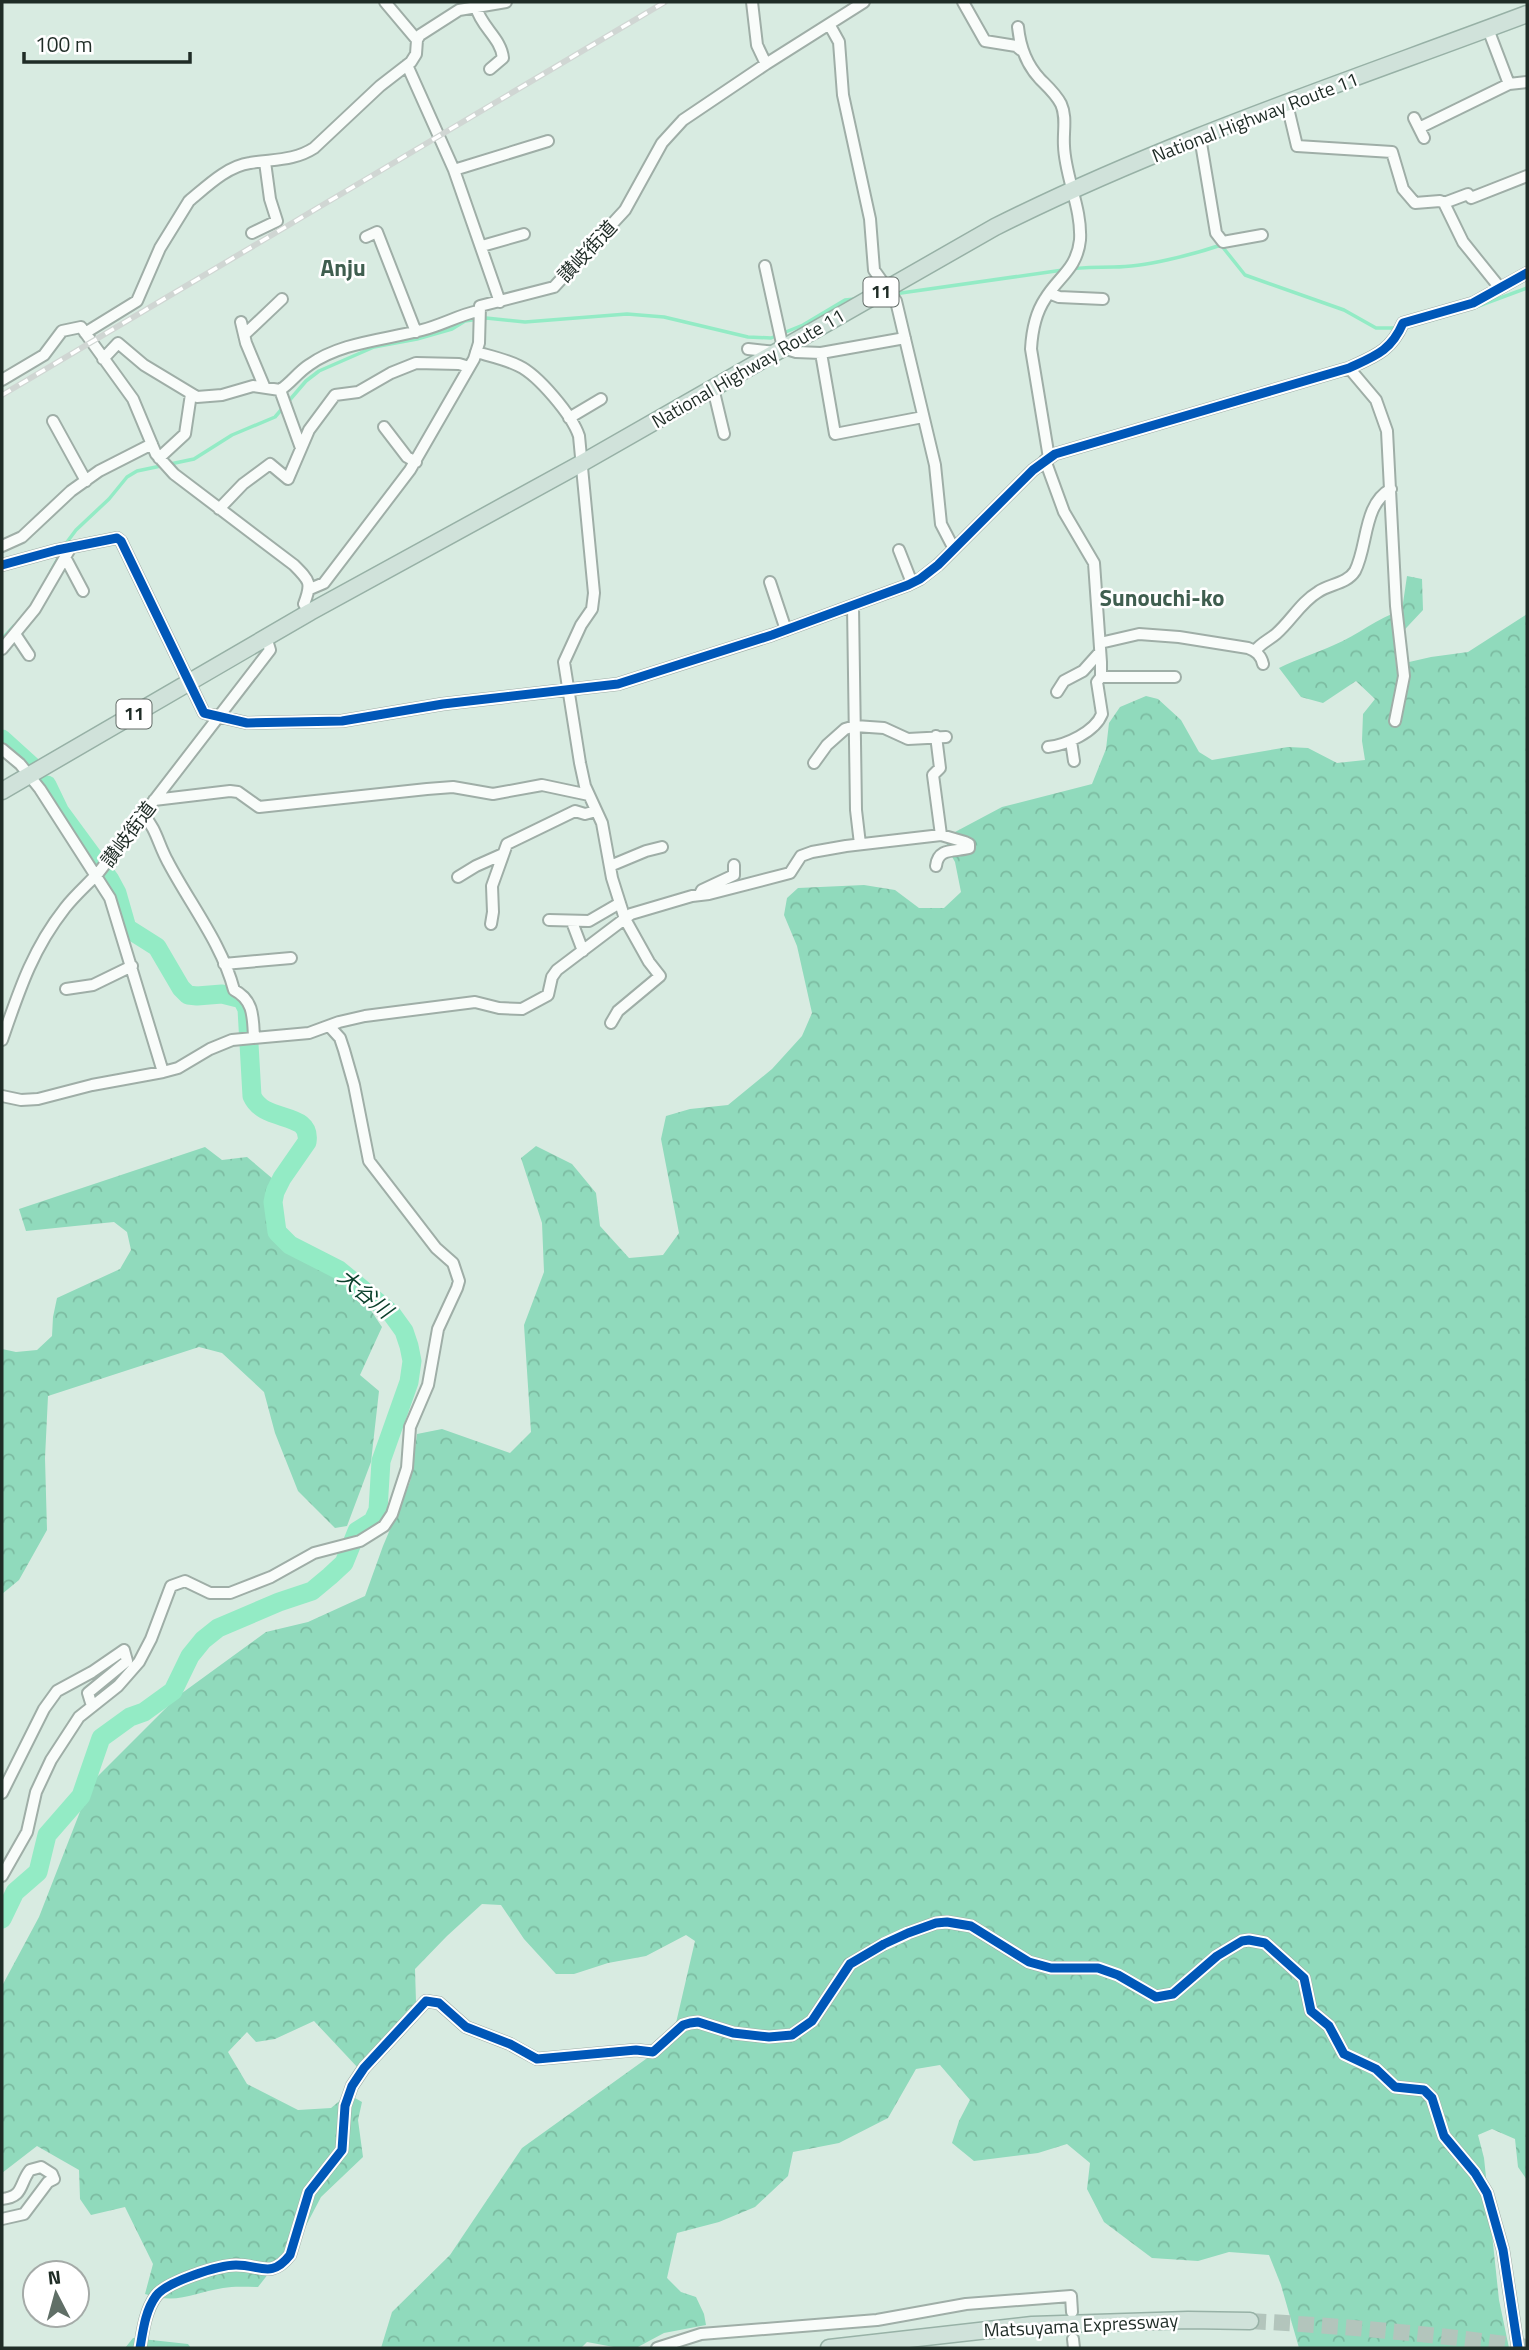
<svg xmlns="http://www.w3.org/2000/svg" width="1529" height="2350" font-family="'Titillium Web','Noto Sans JP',sans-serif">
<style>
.forest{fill:url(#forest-crowns)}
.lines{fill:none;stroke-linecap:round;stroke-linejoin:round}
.stream{stroke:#93ebc5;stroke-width:3.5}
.river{stroke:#93ebc5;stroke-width:19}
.highway-tunnel{stroke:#b3c5bc;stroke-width:16;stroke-dasharray:16 8;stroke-linecap:butt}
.minor-casing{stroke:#9faea7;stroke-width:14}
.highway-casing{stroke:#97b1a6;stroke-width:19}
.minor{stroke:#f9fcfa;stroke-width:10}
.highway{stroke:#d0e2da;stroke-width:16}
.rail-casing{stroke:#d0d6d3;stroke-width:6}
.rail{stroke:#fff;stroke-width:3.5;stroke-dasharray:10;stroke-linecap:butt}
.cycleway-casing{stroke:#fff;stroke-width:13}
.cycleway{stroke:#0057b8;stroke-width:9}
.labels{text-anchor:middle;stroke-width:5;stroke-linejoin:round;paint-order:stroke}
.shield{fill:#fff;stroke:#626b67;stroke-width:2}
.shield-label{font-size:18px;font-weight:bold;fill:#1f2c26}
.street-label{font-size:19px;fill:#1f2c26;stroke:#fff}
.water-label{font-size:21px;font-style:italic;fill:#0b402c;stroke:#fff}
.quarter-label{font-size:23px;font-weight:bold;fill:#3f5e4f;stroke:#fff}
</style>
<defs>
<pattern id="forest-crowns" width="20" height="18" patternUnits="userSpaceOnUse" patternTransform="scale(1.75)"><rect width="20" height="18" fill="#90dabc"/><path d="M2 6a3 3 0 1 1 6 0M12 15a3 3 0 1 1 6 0" fill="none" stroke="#7cbba1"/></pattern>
</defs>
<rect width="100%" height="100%" fill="#d8ebe1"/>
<path class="forest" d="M1407 576 1422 579 1423 610 1394 641 1396 665 1431 657 1468 652 1527 614V2180L1518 2167 1515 2139 1492 2129 1478 2135 1484 2158 1499 2300 1509 2348H1299L1281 2285 1269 2255 1229 2252 1198 2261 1152 2258 1104 2222 1087 2189 1090 2163 1067 2144 1038 2153 974 2161 952 2143 959 2121 970 2100 940 2065 916 2069 888 2118 839 2143 793 2152 788 2176 755 2207 719 2222 677 2233 667 2278 681 2292 696 2297 704 2314 706 2325 664 2333 636 2348H619L587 2342 581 2348H381L392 2312 450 2255 522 2148 664 2046 676 2023 695 1941 686 1935 646 1956 608 1963 574 1974H556L524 1939 501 1905 482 1904 447 1936 415 1969 416 2002 359 2069 314 2021 275 2039 256 2042 247 2032 228 2052 247 2084 298 2110 331 2108 348 2094 362 2102 358 2120 363 2157 321 2197 289 2258 272 2269 258 2287C247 2287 234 2286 223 2288 193 2293 177 2305 145 2294L153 2264 125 2207 91 2215 80 2199 79 2170 37 2146 2 2173V1986L39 1917 83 1804 96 1778 178 1696 266 1632 308 1622 365 1596 383 1546 410 1482 417 1434 442 1429 510 1453 531 1432 524 1325 544 1272 542 1223 521 1158 536 1146 572 1164 596 1193 600 1226 629 1258 663 1255 679 1233 661 1139 666 1116 690 1109 728 1105 772 1069 802 1036 812 1013 797 946 784 915 787 898 798 888 864 885 895 890 919 908H944L961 892 955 862 946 846 955 832 1002 807 1092 784 1106 749 1109 723 1120 707 1146 696 1158 699 1181 720 1199 752 1212 760 1288 747 1308 748 1337 763 1365 760 1362 741 1363 714 1375 699 1356 681 1323 703 1301 697 1279 668C1297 659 1316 653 1334 645 1358 635 1377 618 1402 610Z
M205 1147 222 1160 247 1157 273 1179C253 1259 291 1242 340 1276 358 1289 370 1309 382 1327L360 1375 379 1391 371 1462 347 1526 335 1528 298 1491 275 1433 264 1392 222 1353 199 1347 48 1396 45 1458 47 1530 19 1580 2 1594V1349L16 1352 37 1350 52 1336 53 1317 57 1298 120 1269 131 1250 127 1232 114 1222 26 1231 19 1209Z
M133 2338 188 2344 191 2348H125Z"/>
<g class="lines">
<path class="stream" d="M1071 269C1086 267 1099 267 1114 267 1144 267 1192 255 1221 245L1245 275 1344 310 1376 328H1399
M894 294 1063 270
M1473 308 1527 288
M1410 326 1459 312
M64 546 76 530 109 499 127 477 137 471 194 459 232 435 275 417 306 381 319 371 374 347 417 339 452 329 465 321 486 318 525 322 627 314 664 317 748 337 771 338 803 325 845 300 855 299
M51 571 61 553
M2 639 14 626"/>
<path class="river" d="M2 739 34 768
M2 1919 15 1892 38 1872 47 1835 81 1796 101 1738 130 1717 144 1712 173 1691 190 1656 203 1640 218 1628 279 1602 312 1591 330 1576 344 1563 357 1531 373 1521 378 1510 381 1461 409 1382 412 1361 409 1346 404 1331 391 1313 339 1270 290 1245 277 1232 273 1202 275 1192 282 1178 307 1142C312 1110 264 1124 252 1096L247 1009 242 999 222 994 197 996 188 995 181 988 157 947 127 928 117 893 110 880 60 812 47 785"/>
<path class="highway-tunnel" d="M1250 2321C1343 2326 1435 2334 1527 2347"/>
<g class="minor-casing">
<path id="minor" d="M385 2 417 40
M752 2 757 45 766 64
M963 2 985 41 1016 46 1021 50
M476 7C481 27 501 38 503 58L490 69
M829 24 839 42 843 95 870 219 874 270 896 301 935 465 941 524 954 549
M1018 27C1020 47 1026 64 1040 79 1048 87 1056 94 1061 104 1067 117 1063 131 1064 146 1065 177 1082 208 1080 240 1077 269 1058 277 1045 299 1035 314 1032 331 1031 349L1049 458
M1488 29 1509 84
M407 65 454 170 500 302
M1287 104 1297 146 1392 152 1403 189 1415 203 1440 201 1444 203 1463 242 1500 288
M1414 118 1424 138
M1419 128 1509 84 1527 82
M1200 137 1216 233 1223 242 1262 235
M454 170 548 141
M1444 203 1468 194 1471 198 1527 176
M252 233 277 221 270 199 265 162
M366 237 377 232 416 332
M482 246 524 234
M765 266 783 348 796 352 821 353 905 338
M1049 293 1059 297 1103 299
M241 322 246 343 264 386
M85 333 137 301 160 248 189 201C206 187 227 166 250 163 273 159 294 161 314 148L380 86 411 62 416 54 417 40 420 35 459 10 506 2
M244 335 282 299
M748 349 776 352
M476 352C490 356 505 359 519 366 538 375 572 415 579 436L594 593 592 609 581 625 564 662 580 763 585 786 602 823 612 878 625 919 649 962 660 976 618 1011 611 1023
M821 353 835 434 923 417
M103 359 118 343 144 365 197 397 222 395 253 386 280 390C291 383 298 372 309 365 341 342 385 340 422 330 442 325 459 315 478 311
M1349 368 1376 400 1387 431 1396 606 1404 676 1395 721
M2 380 44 355 62 331 81 327 133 399 156 454 174 474 294 565C310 581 312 583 304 604L310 612
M713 388 724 434
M280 390 301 448
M569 418 601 399
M53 421 86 481
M384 427 407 457 416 462
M159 458 185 434 191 394
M1045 460 1064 512 1094 563 1101 662V677L1097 682 1102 714C1095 732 1066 745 1048 747
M219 509 243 484 270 464 288 479 309 430 335 395 358 392 391 373 416 363 459 364 469 367
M2 546 22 537 71 491 99 471 152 444
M899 550 912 583
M65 557 83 591
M2 565 57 550 117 538 121 541 204 713 247 723 342 721 443 704 618 684 772 635 908 585 920 579 938 565 1033 470 1055 454 1349 368C1375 356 1391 351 1403 323L1473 303 1527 273
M770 582 786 630
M310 589 324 583 410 470 474 359 479 343 480 306 554 287 625 210 662 143 683 120 766 64 864 2
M853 606 856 810 860 844
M15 634 29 655
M1100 643 1139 634 1179 637 1248 648C1256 651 1261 655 1263 664
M2 649 35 609 71 547
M1255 651C1261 643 1269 640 1276 634 1291 621 1301 602 1318 592 1329 584 1347 584 1355 571 1368 546 1363 504 1391 489
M1101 677H1175
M1057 692 1064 681 1083 671 1100 652
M1071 741 1074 761
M2 749 20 764 40 789 110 898 163 1072
M814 763 827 745 845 729 855 726 884 728 908 739 946 737
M154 800 230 791 238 792 259 807 427 789 453 787 493 794 542 785 589 795
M143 814C157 830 158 844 168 862 190 904 222 944 234 990 254 1000 253 1018 254 1038
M610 866 646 851 662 847
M936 866C938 847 955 852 969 848V844L965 842 941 835 933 775 940 768 936 736
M458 877 476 866 503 854
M700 894 702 890 734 875V865
M549 920 589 921 620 903
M572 922 583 951
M491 924 493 912 492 886 507 844 575 811 585 814 596 811
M224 964 291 958
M66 989 93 985 132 966
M2 1040C19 991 32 950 65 908 75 895 88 884 99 872L270 650 266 637
M2 1096 21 1100 38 1099 92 1085 163 1072 178 1068 210 1049 232 1040 309 1033 339 1022 365 1016 475 1002 499 1008 522 1009 548 995 552 977 557 970 631 914 692 896 709 894 790 873 801 856 812 852 846 846 941 835
M2 1793 44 1709 57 1691 92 1672 124 1650 127 1661 88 1693 92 1706
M2 1876 27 1832 36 1792 51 1760 79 1717 118 1686 139 1662 151 1639 171 1586 185 1581 210 1593H230L271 1577 314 1553 360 1541 384 1526 392 1514 407 1468 410 1427 428 1385 438 1329 457 1288 459 1281 453 1263 436 1248 369 1161 354 1085 344 1050 340 1038 330 1027
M2 2199C24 2197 19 2184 30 2170L41 2167 52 2174 54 2179 48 2182 24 2214 2 2219
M1073 2339 1074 2348
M140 2348C143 2331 145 2311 156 2296 166 2282 219 2265 236 2265 261 2265 271 2279 290 2255L309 2192 342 2150 345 2106 352 2086 364 2068 426 2001 439 2003 466 2027 510 2044 537 2059 636 2050 653 2052 683 2025 690 2023 698 2022 733 2033 769 2037 792 2035 812 2021 850 1964 884 1944 908 1933 936 1923 947 1922 971 1926 1029 1962 1051 1968H1098L1118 1975 1156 1997 1173 1994 1217 1956 1242 1941 1249 1940 1265 1943 1304 1978 1311 2011 1329 2026 1344 2054 1376 2069 1395 2087 1424 2090 1432 2098 1444 2136 1475 2173 1487 2193 1503 2250 1518 2348
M657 2348 701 2334 877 2320 966 2304 1071 2296 1072 2312"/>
</g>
<g class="highway-casing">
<path id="highway" d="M2 791 310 612 582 463 995 227C1166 141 1349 81 1527 14
M829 2348 1032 2325 1188 2320 1250 2321"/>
</g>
<use href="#minor" class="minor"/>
<use href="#highway" class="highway"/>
<g class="rail-casing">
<path id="rail" d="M2 395 665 2"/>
</g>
<use href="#rail" class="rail"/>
<g class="cycleway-casing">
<path id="cycleway" d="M2 565 57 550 117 538 121 541 204 713 247 723 342 721 443 704 618 684 772 635 908 585 920 579 938 565 1033 470 1055 454 1349 368C1375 356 1391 351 1403 323L1473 303 1527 273
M140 2348C143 2331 145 2311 156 2296 166 2282 219 2265 236 2265 261 2265 271 2279 290 2255L309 2192 342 2150 345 2106 352 2086 364 2068 426 2001 439 2003 466 2027 510 2044 537 2059 636 2050 653 2052 683 2025 690 2023 698 2022 733 2033 769 2037 792 2035 812 2021 850 1964 884 1944 908 1933 936 1923 947 1922 971 1926 1029 1962 1051 1968H1098L1118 1975 1156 1997 1173 1994 1217 1956 1242 1941 1249 1940 1265 1943 1304 1978 1311 2011 1329 2026 1344 2054 1376 2069 1395 2087 1424 2090 1432 2098 1444 2136 1475 2173 1487 2193 1503 2250 1518 2348"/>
</g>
<use href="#cycleway" class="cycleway"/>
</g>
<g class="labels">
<g class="shield">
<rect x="863.5" y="277.5" width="35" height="29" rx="5"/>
<rect x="116.5" y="699.5" width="35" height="29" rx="5"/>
</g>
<g class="shield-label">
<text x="881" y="298">11</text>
<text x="134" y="720">11</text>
</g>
<g class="street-label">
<text transform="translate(1255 117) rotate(-21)" y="7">National Highway Route 11</text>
<text transform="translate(587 251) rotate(-47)" y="7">讃岐街道</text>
<text transform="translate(748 368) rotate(-30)" y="7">National Highway Route 11</text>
<text transform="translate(128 834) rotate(-53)" y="7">讃岐街道</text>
<text transform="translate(1081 2325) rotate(-3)" y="7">Matsuyama Expressway</text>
</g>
<g class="water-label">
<text transform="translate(365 1294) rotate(40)" y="7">大谷川</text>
</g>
<g class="quarter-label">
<text x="343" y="276">Anju</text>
<text x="1162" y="606">Sunouchi-ko</text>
</g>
</g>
<rect width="1529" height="2350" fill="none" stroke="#1f2c26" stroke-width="7"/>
<g transform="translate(56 2294) rotate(354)"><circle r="33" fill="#ffffff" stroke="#a5aba8" stroke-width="2"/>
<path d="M0-5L12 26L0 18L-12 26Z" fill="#606f67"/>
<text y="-10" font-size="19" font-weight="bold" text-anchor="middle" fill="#1f2c26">N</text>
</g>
<path d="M24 52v10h166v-10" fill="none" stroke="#1f2c26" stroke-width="3.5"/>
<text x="35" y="52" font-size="21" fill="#1f2c26" stroke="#ffffff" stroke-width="5" paint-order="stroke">100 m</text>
</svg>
